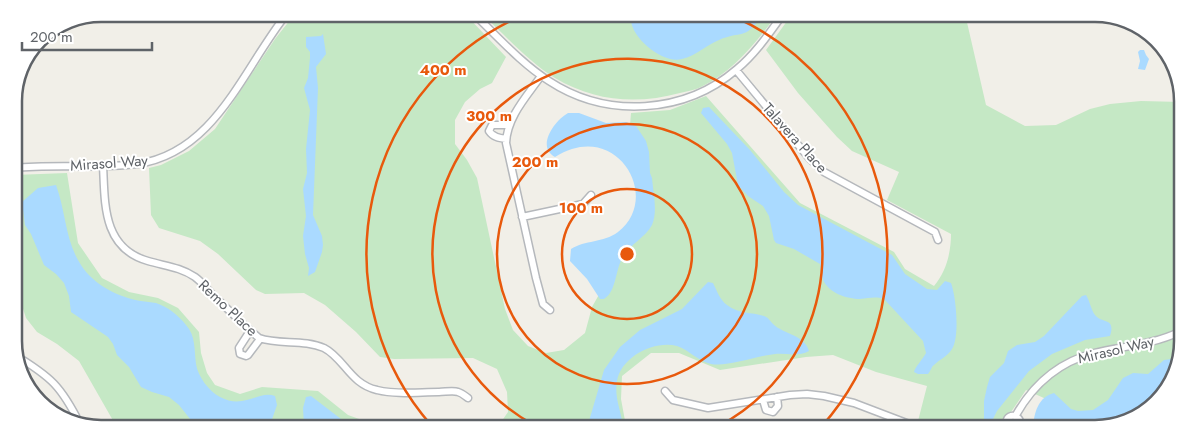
<svg xmlns="http://www.w3.org/2000/svg" width="1197" height="442" font-family="Jost,sans-serif">
<style>
.green{fill:#c5e8c5}
.water{fill:#aadaff}
.lines{fill:none;stroke-linecap:round;stroke-linejoin:round}
.minor-casing{stroke:#b5b8bc;stroke-width:9}
.minor{stroke:#fff;stroke-width:6}
.ring{fill:none;stroke:#e8590c;stroke-width:2.5}
.labels{text-anchor:middle;stroke-width:4;stroke-linejoin:round;paint-order:stroke}
.street-label{font-size:15px;fill:#5f6368;stroke:#fff}
.rim{fill:none;stroke:#5f6368;stroke-width:2.5}
.centre{fill:#e8590c;stroke:#fff;stroke-width:2.5}
.ring-label{font-size:15px;text-anchor:middle;font-weight:bold;fill:#e8590c;stroke:#fff;stroke-width:4;stroke-linejoin:round;paint-order:stroke}
</style>
<rect width="100%" height="100%" fill="#f1efe8"/>
<path class="green" d="M294 15H466L506 57 492 83 480 89 465 102 455 120V144L467 160 477 178 505 309 513 330 528 346 546 353 564 350 585 333 592 307 636 229 642 182 629 137 631 113 670 110 706 96 800 203 894 252 905 269 934 286C946 272 951 253 951 234L887 200 899 172 852 151 837 137 798 93 766 50 790 17 966 18 986 105 1025 126 1056 125 1090 109 1110 104 1141 101 1182 102 1179 368 1093 420 1026 390 1011 412 1005 428 928 427 918 421 927 386 876 372 833 355 806 357 720 370 679 353H651L622 376 621 399 626 426 499 425 508 412 507 392 497 369 473 358 394 359 380 357 356 332 325 305 304 293 265 294 256 290 218 254 200 241 159 228 151 215 149 168 161 165 189 151 215 129 275 39Z
M483 15 775 17C755 44 732 72 701 87 695 90 687 91 680 93 636 105 594 101 555 78 529 62 506 36 483 15Z
M67 173 78 243 102 278 129 292 158 298 178 308 199 332 201 353 207 373 215 385 240 394 262 387 318 391 348 415 376 425 115 424 79 361 57 344 37 332 26 318 15 284 14 175Z"/>
<path class="water" d="M635 16 761 17C744 41 742 30 719 40 706 45 696 56 682 59 663 64 633 39 631 21Z
M323 34 326 54 316 67 318 88 313 215 322 236 323 245 322 252 315 272 308 276 309 268 305 254 303 236 306 216 303 189 307 173 306 149 310 110 304 88 308 78 310 58V52L306 47V37L321 36Z
M1140 50H1144L1146 55 1149 59 1145 70 1138 69 1140 61 1138 52Z
M709 107 750 150 784 192 798 205 892 255 905 274 927 289 937 290 945 281 951 283C956 296 960 337 952 349 947 357 940 359 934 365 931 367 931 371 928 374H918L914 372C915 367 923 359 926 353L923 341 884 299C876 296 869 298 860 299 847 299 829 293 823 280 821 275 821 269 820 264L794 249 776 243 774 240 769 216 763 206 748 196 738 185 732 153 727 144 701 113 703 108Z
M568 113H579L606 123 626 122 636 126 646 141 649 152 650 173 652 178C653 192 658 211 652 225 645 238 630 244 623 257 615 269 617 291 604 299H600L587 279 570 261 571 249C585 240 603 243 618 232 663 197 616 118 555 157 536 147 554 121 568 113Z
M56 185C66 212 65 241 81 265 94 285 118 297 141 301 146 302 151 302 156 303 168 307 178 315 186 325 196 336 194 350 196 364 198 377 209 391 220 397 244 410 258 390 275 396L277 405 270 425 194 424 179 405 169 397 152 392 141 387 129 367 117 355 113 344 108 337 71 312 69 296 64 283 56 274 44 265 31 234 25 225 22 202 38 188Z
M708 282 713 283C717 291 720 300 727 305 739 314 751 312 764 316 769 318 769 320 773 324 783 334 805 335 809 351 798 357 787 353 775 354 756 356 728 367 711 364 698 361 689 350 677 346 654 340 621 357 617 381 614 397 621 411 623 426H590L589 421 604 370 620 347 640 330 682 309Z
M1086 295C1090 301 1091 310 1095 315 1102 324 1116 317 1110 336L1085 340 1052 354 1029 371 997 411 993 419 992 428H984V401L987 387 990 377 1004 363 1008 351 1017 345 1035 342 1044 336 1082 296Z
M1179 358V368L1149 410 1101 428H1033C1034 413 1038 397 1054 393L1071 409 1078 411 1093 410 1108 400 1123 378 1133 373 1148 374 1164 360Z
M311 396 341 419 352 425H304L303 408 306 397Z"/>
<g class="lines">
<g class="minor-casing">
<path id="minor" d="M475 15C499 38 522 64 549 81 607 119 685 114 737 69 755 54 768 35 781 17
M736 70 809 158 824 172 935 232 938 240
M541 76C527 96 507 117 506 143L536 278 543 304 550 310
M506 139C499 138 493 137 489 131L492 125H509
M103 165C105 203 102 248 148 261 165 266 180 267 195 277 202 282 208 290 214 296 229 310 243 325 259 338 279 345 304 339 324 348 344 358 350 384 377 390 397 395 419 392 439 392 445 392 453 390 458 392 462 393 465 396 468 398
M14 168C55 164 96 169 137 164 215 153 243 69 286 15
M522 217 583 204 591 195
M250 331 239 348 240 354 246 356 248 355 260 339
M15 355C51 377 61 386 80 424
M665 391 673 400 708 408 790 395 807 394 824 396 854 403 917 427
M763 400 766 410 773 412 778 406 777 397
M1016 415C1033 385 1059 362 1094 353 1123 346 1152 345 1179 332
M1009 428C1001 418 1015 410 1020 421L1017 428"/>
</g>
<use href="#minor" class="minor"/>
</g>
<g class="ring">
<circle cx="627" cy="254" r="65"/>
<circle cx="627" cy="254" r="130"/>
<path d="M534 425A195 195 0 1 1 719 426"/>
<path d="M431 425A260 260 0 0 1 521 16M735 17A260 260 0 0 1 822 426"/>
</g>
<g class="labels">
<g class="street-label">
<text transform="translate(795 138) rotate(48)" y="5">Talavera Place</text>
<text transform="translate(109 163) rotate(-4)" y="5">Mirasol Way</text>
<text transform="translate(228 308) rotate(43)" y="5">Remo Place</text>
<text transform="translate(1116 350) rotate(-13)" y="5">Mirasol Way</text>
</g>
</g>
<path d="M0 0H1197V442H0ZM101 22H1095A79 79 0 0 1 1174 101V341A79 79 0 0 1 1095 420H101A79 79 0 0 1 22 341V101A79 79 0 0 1 101 22Z" fill="#fff" fill-rule="evenodd"/>
<path class="rim" d="M101 22H1095A79 79 0 0 1 1174 101V341A79 79 0 0 1 1095 420H101A79 79 0 0 1 22 341V101A79 79 0 0 1 101 22Z"/>
<circle cx="627" cy="254" r="8" class="centre"/>
<g class="ring-label">
<text x="443" y="75">400 m</text>
<text x="489" y="121">300 m</text>
<text x="535" y="167">200 m</text>
<text x="581" y="213">100 m</text>
</g>
<path d="M22 42v8h130v-8" fill="none" stroke="#5f6368" stroke-width="2.5"/>
<text x="30" y="42" font-size="15" fill="#5f6368" stroke="#ffffff" stroke-width="4" paint-order="stroke">200 m</text>
</svg>
